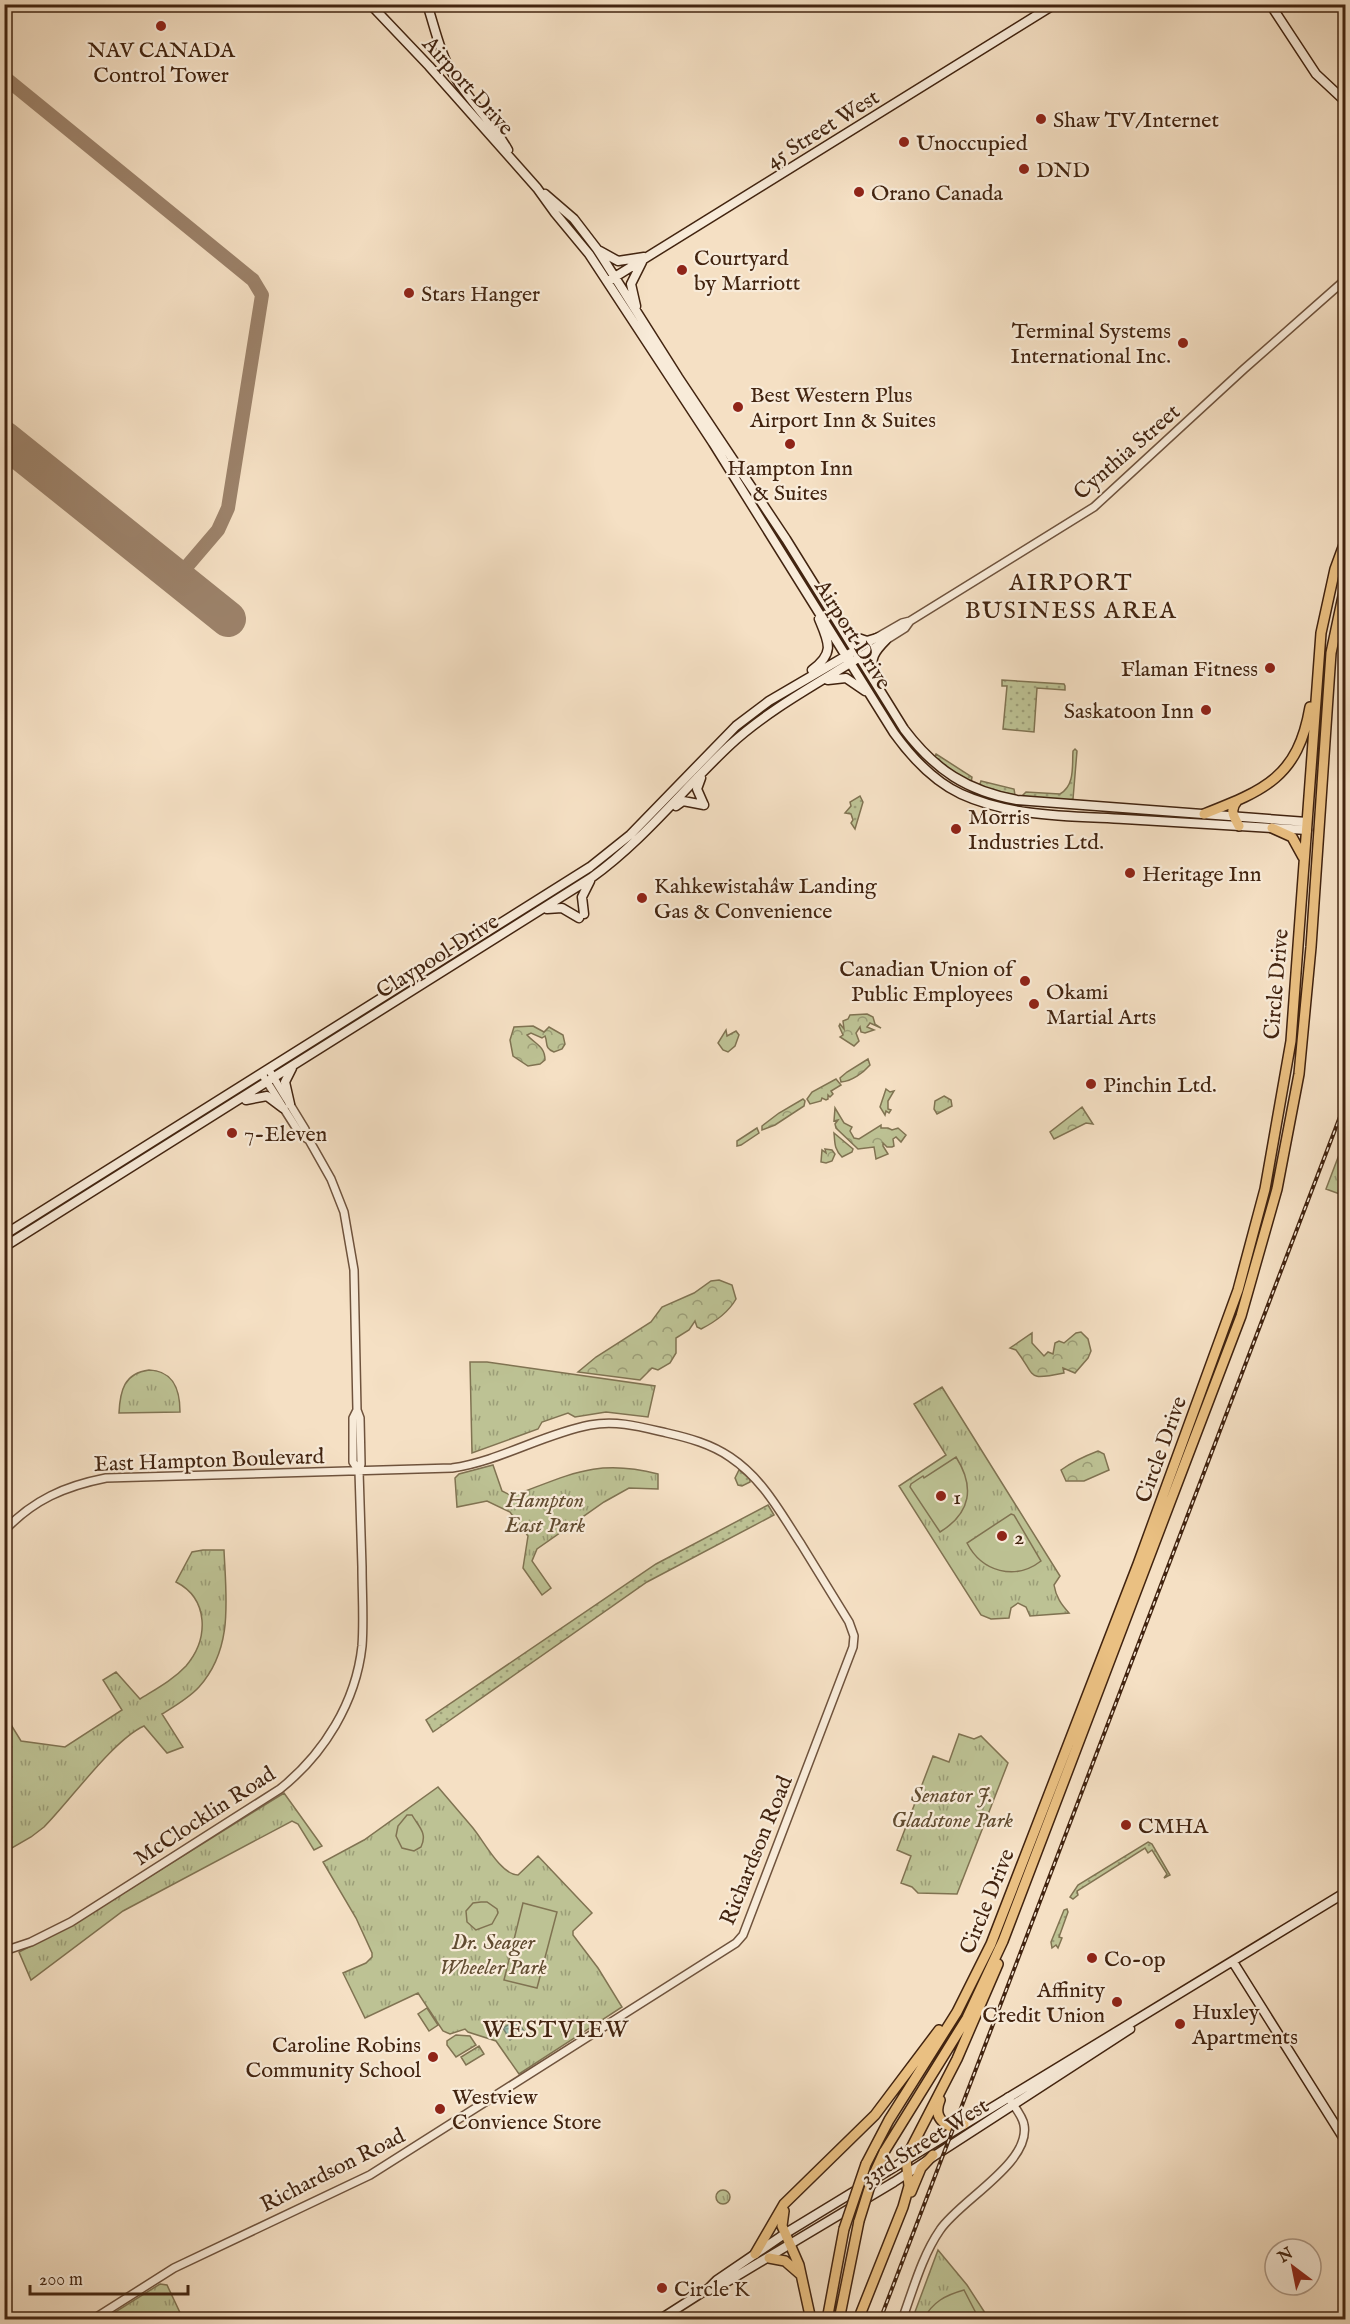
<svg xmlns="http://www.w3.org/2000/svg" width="1350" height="2324" font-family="'IM FELL English',serif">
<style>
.grass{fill:url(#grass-dots);stroke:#807352;stroke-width:1.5}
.forest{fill:url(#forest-crowns);stroke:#807352;stroke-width:1.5}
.park{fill:url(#park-tufts);stroke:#807352;stroke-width:1.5}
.pitch{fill:#bdc294;stroke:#807352;stroke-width:1.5}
.water{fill:url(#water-rules);stroke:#79806f;stroke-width:1.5}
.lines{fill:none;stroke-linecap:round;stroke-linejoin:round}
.taxiway{stroke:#9c826a;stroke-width:14}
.runway{stroke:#9c826a;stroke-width:36}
.tertiary-casing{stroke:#6f533d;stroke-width:10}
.secondary-casing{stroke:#422410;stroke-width:11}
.trunk-casing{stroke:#422410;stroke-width:12}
.tertiary{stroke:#f8ebd9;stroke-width:7}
.secondary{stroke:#f8ebd9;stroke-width:8}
.trunk{stroke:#eac082;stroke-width:9}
.rail-casing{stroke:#422410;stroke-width:4}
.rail{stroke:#f8ebd9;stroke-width:1.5;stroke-dasharray:4.5;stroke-linecap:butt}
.trunk-bridge-casing{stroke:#422410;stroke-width:12;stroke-linecap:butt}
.trunk-bridge{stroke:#eac082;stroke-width:9}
.poi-dot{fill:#8f2418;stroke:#f8ebd9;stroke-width:2}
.labels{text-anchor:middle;stroke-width:4.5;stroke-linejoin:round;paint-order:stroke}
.poi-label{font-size:22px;fill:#422410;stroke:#f8ebd9;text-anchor:start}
.street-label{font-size:22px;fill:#422410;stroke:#f8ebd9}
.park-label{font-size:22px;font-style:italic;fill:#614c31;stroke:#f8ebd9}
.neighbourhood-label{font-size:24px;letter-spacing:1.5px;fill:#422410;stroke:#f8ebd9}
</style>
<defs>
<pattern id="grass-dots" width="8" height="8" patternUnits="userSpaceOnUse" patternTransform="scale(1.5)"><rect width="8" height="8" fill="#bdc294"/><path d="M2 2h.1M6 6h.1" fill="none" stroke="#9b9d77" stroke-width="1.8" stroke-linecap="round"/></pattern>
<pattern id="forest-crowns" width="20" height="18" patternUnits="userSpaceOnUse" patternTransform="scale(1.5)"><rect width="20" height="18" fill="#bdc294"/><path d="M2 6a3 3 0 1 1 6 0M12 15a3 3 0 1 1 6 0" fill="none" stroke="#9b9d77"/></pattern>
<pattern id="park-tufts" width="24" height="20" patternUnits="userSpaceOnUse" patternTransform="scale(1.5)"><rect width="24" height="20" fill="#bdc294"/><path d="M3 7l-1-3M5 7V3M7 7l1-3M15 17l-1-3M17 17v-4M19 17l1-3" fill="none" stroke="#9b9d77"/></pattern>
<pattern id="water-rules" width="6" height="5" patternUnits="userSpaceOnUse" patternTransform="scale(1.5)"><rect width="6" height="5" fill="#9dbeaf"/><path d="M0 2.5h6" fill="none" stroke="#829a8d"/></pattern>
</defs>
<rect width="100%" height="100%" fill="#f5e0c4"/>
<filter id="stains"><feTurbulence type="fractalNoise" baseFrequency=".00333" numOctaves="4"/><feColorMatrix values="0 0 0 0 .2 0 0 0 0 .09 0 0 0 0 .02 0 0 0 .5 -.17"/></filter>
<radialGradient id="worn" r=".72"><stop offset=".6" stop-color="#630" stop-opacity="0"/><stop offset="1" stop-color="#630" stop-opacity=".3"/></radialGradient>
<path class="grass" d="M1002 680 1064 684 1065 686V690L1037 688 1034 732 1003 729 1007 686H1002Z
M1075 749 1077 751 1073 799 1068 801 1022 796 1026 792 1060 794C1075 785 1072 767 1073 751Z
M936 754 972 777 971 783 934 759Z
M981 781 1014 789 1015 795 979 787Z
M860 796 863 802 855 829 851 823 853 820 851 814 845 813 851 806 850 802Z
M556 897 313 1049 331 1036Z
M256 1084 5 1242V1240L244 1090Z
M739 1470 750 1479V1482L742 1486 738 1485 735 1478Z
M768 1505 774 1515 647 1582 433 1732 426 1720 656 1564Z
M1148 1842 1152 1844 1170 1875 1164 1878 1167 1874 1152 1850 1148 1853 1145 1848 1077 1891 1078 1895 1073 1899 1070 1897 1078 1885Z
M1067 1909 1068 1912 1059 1937 1062 1938 1058 1948 1056 1945 1052 1948 1051 1942 1064 1910Z"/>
<path class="forest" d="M867 1014 873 1017 875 1024 881 1028 870 1023 867 1027 874 1030 865 1033 861 1032 860 1027 856 1033 859 1041 854 1046 840 1037 843 1035 839 1026 840 1024 844 1029 843 1021 848 1019 850 1015Z
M533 1026 544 1032 549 1027 563 1035 565 1044 562 1049 554 1052C544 1048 548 1043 545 1036L542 1038 531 1033 527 1035C535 1044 545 1046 545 1060L540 1064 528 1066 513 1056 510 1040 514 1027Z
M726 1030 727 1036 736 1031 739 1035 735 1046 728 1052 723 1050 718 1043Z
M868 1059 870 1065C863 1073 852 1081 841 1082L840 1078 847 1072Z
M836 1079 841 1085 831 1091 833 1094 830 1097 828 1095V1099L826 1100 822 1098 821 1101 810 1104 807 1099 812 1092Z
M886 1089 890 1092 894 1091 888 1101V1109L891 1110 889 1113 886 1111 885 1115 880 1107Z
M944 1096 951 1100 952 1106 937 1114 934 1109 935 1101Z
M803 1099 805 1101 804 1106 775 1125 762 1130V1126L779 1113Z
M1082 1107 1093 1124 1086 1123 1054 1139 1050 1132Z
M835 1108 844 1123 852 1127 850 1131 854 1138 859 1139 881 1125V1128H888L892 1130 898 1128 906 1135 901 1142 896 1137 893 1139 894 1146 892 1147H887L883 1143V1146L888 1154 876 1159 874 1147 858 1149 836 1128 835 1124 838 1120 834 1121Z
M757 1128 759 1133 741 1145 737 1146V1141Z
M834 1133 853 1149 852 1152 842 1157C834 1149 835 1143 834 1133Z
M825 1149 832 1150 835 1154 832 1161 826 1163 821 1162 822 1150 826 1153Z
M719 1280 732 1285 736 1299C728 1313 715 1322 701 1329L697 1327 695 1321 689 1330 676 1338V1353L670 1363 658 1370 652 1368 640 1380 578 1372 596 1357 651 1322 662 1307 694 1293 711 1281Z
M1081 1332 1088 1339 1091 1351 1088 1358 1075 1373 1063 1368 1064 1373C1025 1381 1037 1377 1016 1350L1010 1348 1032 1333V1343L1044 1356 1048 1352 1053 1354 1055 1343 1059 1341 1064 1343 1076 1333Z
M1098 1451 1104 1454 1109 1470 1084 1481H1066L1061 1470C1072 1462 1085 1456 1098 1451Z"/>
<path class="park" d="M1345 1139V1196L1326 1189Z
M470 1362H487L655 1386 648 1417 606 1412 575 1417 568 1413 542 1422 538 1429 472 1453Z
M149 1370C174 1371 180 1390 180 1412L119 1413C120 1391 124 1373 149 1370Z
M942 1387 1060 1576 1054 1585C1056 1597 1061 1604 1069 1613L1030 1616 1026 1607 1018 1603 1011 1608 1009 1618 991 1619 981 1615 899 1486 946 1455 914 1404Z
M493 1465 502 1491 512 1496C570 1475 596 1458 658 1474V1489L629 1488 604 1502 537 1549 532 1561 551 1588 542 1595 523 1568 528 1536 510 1512 487 1501 457 1507 455 1478 459 1474Z
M203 1550H224C226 1598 234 1648 199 1687 189 1698 175 1706 162 1714L183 1747 167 1753 144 1726C113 1740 70 1801 44 1827L31 1837 5 1852V1715L21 1741 65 1747 122 1710 103 1680 116 1672 140 1699C156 1689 173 1680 186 1666 209 1639 209 1599 176 1582L192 1552Z
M959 1734 974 1739 981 1736 1008 1763 957 1894 918 1893 912 1887 901 1883 911 1856 897 1850 933 1756 949 1762Z
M438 1787C450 1801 461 1814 473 1828 483 1840 501 1875 518 1875L538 1856 592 1913 573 1931V1935L598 1968 622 2007 519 2074 496 2041 468 2032 465 2029 450 2034 443 2031 418 1993 365 2018 343 1973 366 1963 372 1957V1953L356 1918 323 1862 364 1840Z
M284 1793 322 1846 314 1850 298 1824 292 1821 123 1911 31 1980 19 1952 72 1925Z
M456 2035 470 2036 476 2045 456 2057 447 2045V2041Z
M479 2046 484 2054 466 2065 461 2057Z
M716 2197a7 7 0 1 1 14 0a7 7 0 1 1-14 0Z
M938 2250 967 2285 989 2319 912 2320Z
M160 2284 167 2285 183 2319H104Z"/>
<path class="pitch" d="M956 1457C975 1487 971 1513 940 1532L910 1487 911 1484 923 1476 924 1478Z
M1011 1514 1014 1515 1041 1561C1015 1581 982 1572 967 1543Z
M407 1815H412C418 1826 428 1833 421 1847L414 1851 402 1848 396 1836 398 1826Z
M481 1902H487L497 1909 498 1913 492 1924 476 1930 467 1922 466 1911 473 1903Z
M523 1903 557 1912 537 1988 504 1980Z
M427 2008 438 2025 429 2031 418 2014Z
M964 2290 979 2319H924C932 2302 946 2295 964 2290Z"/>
<path class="water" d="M516 2020 524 2031 510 2040 503 2028Z"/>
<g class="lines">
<path class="taxiway" d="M4 77 253 280 262 295 228 508 218 530 177 578"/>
<path class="runway" d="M4 439 228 619"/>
<g class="tertiary-casing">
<path id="tertiary" d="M855 650 902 623 910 621 1094 507 1244 369 1346 279
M859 657 905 628 910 621
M262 1074 300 1134 309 1140
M357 1410 353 1418V1462L359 1471
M4 1531C33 1500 65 1486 106 1478L452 1468C500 1461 543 1434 590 1425 617 1420 641 1427 667 1433 689 1438 711 1444 730 1457 763 1479 780 1512 801 1544 817 1570 833 1596 849 1622L854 1636 853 1647 743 1935 736 1943 370 2175 174 2268 92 2320
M4 1951 31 1942 71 1922 280 1789C324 1754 356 1702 362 1646 364 1620 362 1593 362 1567 361 1535 360 1503 359 1471L361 1464 360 1418 357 1410 354 1270 344 1212 331 1179 309 1140 305 1129 269 1070
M902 2320C913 2290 922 2256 940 2230 959 2201 1031 2163 1024 2125 1023 2116 1013 2105 1008 2097"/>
</g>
<g class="secondary-casing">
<path id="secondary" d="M370 4 429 66 537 188 555 213 589 254 713 443 894 733C912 758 933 781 961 794 1011 817 1070 816 1124 819 1185 823 1246 826 1307 830
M427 4C435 28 440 54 453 74 470 102 492 121 508 150
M1270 4 1316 74 1346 102
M545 194 574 219 597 249 678 377 786 539 904 729C935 770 967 791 1017 800L1307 822
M600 251 618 261 644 257
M610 280 1055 4
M636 306 631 284 642 262
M846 634 867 641 880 637
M812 670C835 653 829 643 819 619
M874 674C869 659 875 651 886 640
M828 680 846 678 865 691
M701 778 697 789 704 805
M676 806 683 801 704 805
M547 909 562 908 579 918
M584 914 582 897 590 881
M246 1100 267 1096 283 1108
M290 1104 285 1082 292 1068
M4 1235 590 867 630 835 736 726 769 701 851 653
M4 1247 591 878C644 840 683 789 730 745 767 711 813 686 855 660
M1233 1962 1346 2142
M710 2288 720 2286 894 2182 1130 2029
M659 2320 709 2288 717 2280 786 2233 1346 1892"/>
</g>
<g class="trunk-casing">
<path id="trunk" d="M1237 801C1229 810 1234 817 1239 826
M1204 814C1265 790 1298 777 1310 707
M1272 828 1292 837 1303 857
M940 2100C935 2112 938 2121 951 2127L964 2124
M884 2152 967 2018 1003 1941 1241 1316 1277 1189 1299 1074 1311 947 1331 653 1346 582
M866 2164 889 2120 957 2012 991 1944 1138 1564 1238 1290 1265 1189 1291 1041 1321 633 1335 569 1346 539
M911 2192 921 2168 933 2155
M784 2211 782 2226 799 2265 811 2320
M755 2254 784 2204 875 2115 939 2030
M769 2258 785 2261 800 2274
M827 2320 844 2229
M839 2320 859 2221
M858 2320 903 2207 909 2186 906 2159 908 2154 957 2059 998 1964"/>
</g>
<use href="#tertiary" class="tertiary"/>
<use href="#secondary" class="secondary"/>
<use href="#trunk" class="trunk"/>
<g class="rail-casing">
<path id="rail" d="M880 2320 1346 1101"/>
</g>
<use href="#rail" class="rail"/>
<g class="trunk-bridge-casing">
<path id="trunk-bridge" d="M859 2221 873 2176 884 2152
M844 2229 866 2164"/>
</g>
<use href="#trunk-bridge" class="trunk-bridge"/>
</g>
<g class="poi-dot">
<circle cx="161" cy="26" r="6"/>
<circle cx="1041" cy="119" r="6"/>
<circle cx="904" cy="142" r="6"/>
<circle cx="1024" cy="169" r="6"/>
<circle cx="859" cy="192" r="6"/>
<circle cx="682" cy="270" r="6"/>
<circle cx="409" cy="293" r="6"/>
<circle cx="1183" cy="343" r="6"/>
<circle cx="738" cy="407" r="6"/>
<circle cx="790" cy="444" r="6"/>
<circle cx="1270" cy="668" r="6"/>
<circle cx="1206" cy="710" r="6"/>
<circle cx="956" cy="829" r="6"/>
<circle cx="1130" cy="873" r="6"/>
<circle cx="642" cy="898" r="6"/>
<circle cx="1025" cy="981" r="6"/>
<circle cx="1034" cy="1004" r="6"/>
<circle cx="1091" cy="1084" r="6"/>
<circle cx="232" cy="1133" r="6"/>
<circle cx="941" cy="1496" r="6"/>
<circle cx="1002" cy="1536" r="6"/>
<circle cx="1126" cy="1825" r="6"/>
<circle cx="1092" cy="1958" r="6"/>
<circle cx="1117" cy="2002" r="6"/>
<circle cx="1180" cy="2024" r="6"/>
<circle cx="433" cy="2057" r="6"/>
<circle cx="440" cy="2109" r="6"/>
<circle cx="662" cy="2288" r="6"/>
</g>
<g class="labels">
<g class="poi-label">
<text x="161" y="57" text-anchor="middle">NAV CANADA<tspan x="161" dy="25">Control Tower</tspan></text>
<text x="1053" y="127">Shaw TV/Internet</text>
<text x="916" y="150">Unoccupied</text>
<text x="1036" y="177">DND</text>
<text x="871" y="200">Orano Canada</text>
<text x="694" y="265">Courtyard<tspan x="694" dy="25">by Marriott</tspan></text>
<text x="421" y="301">Stars Hanger</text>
<text x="1171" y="338" text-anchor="end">Terminal Systems<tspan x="1171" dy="25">International Inc.</tspan></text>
<text x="750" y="402">Best Western Plus<tspan x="750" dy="25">Airport Inn &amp; Suites</tspan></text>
<text x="790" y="475" text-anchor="middle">Hampton Inn<tspan x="790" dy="25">&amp; Suites</tspan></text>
<text x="1258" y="676" text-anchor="end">Flaman Fitness</text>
<text x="1194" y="718" text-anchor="end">Saskatoon Inn</text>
<text x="968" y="824">Morris<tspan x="968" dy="25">Industries Ltd.</tspan></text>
<text x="1142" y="881">Heritage Inn</text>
<text x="654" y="893">Kahkewistahâw Landing<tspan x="654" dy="25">Gas &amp; Convenience</tspan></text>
<text x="1013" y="976" text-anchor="end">Canadian Union of<tspan x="1013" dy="25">Public Employees</tspan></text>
<text x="1046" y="999">Okami<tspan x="1046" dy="25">Martial Arts</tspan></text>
<text x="1103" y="1092">Pinchin Ltd.</text>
<text x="244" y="1141">7-Eleven</text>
<text x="953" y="1504">1</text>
<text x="1014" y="1544">2</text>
<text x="1138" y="1833">CMHA</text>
<text x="1104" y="1966">Co-op</text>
<text x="1105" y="1997" text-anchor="end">Affinity<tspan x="1105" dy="25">Credit Union</tspan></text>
<text x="1192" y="2019">Huxley<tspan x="1192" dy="25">Apartments</tspan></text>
<text x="421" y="2052" text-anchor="end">Caroline Robins<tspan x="421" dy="25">Community School</tspan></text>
<text x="452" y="2104">Westview<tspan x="452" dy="25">Convience Store</tspan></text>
<text x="674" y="2296">Circle K</text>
</g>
<g class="street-label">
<text transform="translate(469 85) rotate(48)" y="8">Airport Drive</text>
<text transform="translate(822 128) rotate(-32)" y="8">45 Street West</text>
<text transform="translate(1126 451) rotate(-41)" y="8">Cynthia Street</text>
<text transform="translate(854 634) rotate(58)" y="8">Airport Drive</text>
<text transform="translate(437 955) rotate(-32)" y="8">Claypool Drive</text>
<text transform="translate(1275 984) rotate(-85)" y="8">Circle Drive</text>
<text transform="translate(1160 1449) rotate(-70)" y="8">Circle Drive</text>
<text transform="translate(209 1459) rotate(-2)" y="8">East Hampton Boulevard</text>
<text transform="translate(204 1815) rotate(-33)" y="8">McClocklin Road</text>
<text transform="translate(755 1850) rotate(-68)" y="8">Richardson Road</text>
<text transform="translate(986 1901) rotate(-68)" y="8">Circle Drive</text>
<text transform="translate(924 2141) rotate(-32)" y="8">33rd Street West</text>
<text transform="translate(332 2169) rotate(-27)" y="8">Richardson Road</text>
</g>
<g class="park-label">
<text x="545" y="1507">Hampton<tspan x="545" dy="25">East Park</tspan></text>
<text x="952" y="1802">Senator J.<tspan x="952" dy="25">Gladstone Park</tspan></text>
<text x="493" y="1949">Dr. Seager<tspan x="493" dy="25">Wheeler Park</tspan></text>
</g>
<g class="neighbourhood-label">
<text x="1071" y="590">AIRPORT<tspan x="1071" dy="28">BUSINESS AREA</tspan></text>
<text x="556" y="2037">WESTVIEW</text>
</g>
</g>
<rect width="1350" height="2324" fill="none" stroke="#f5e0c4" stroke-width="24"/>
<rect x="6" y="6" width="1338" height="2312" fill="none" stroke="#422410" stroke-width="3"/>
<rect x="12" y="12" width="1326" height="2300" fill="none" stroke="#422410" stroke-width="1.5"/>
<g transform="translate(1293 2267) rotate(328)"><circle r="28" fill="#f8ebd9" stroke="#af9b89" stroke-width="1.5"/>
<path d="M0-4.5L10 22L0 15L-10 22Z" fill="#8f2418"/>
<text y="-9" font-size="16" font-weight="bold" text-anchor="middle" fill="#422410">N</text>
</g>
<path d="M30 2285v9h158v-9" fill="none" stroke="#422410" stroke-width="3"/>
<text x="39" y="2285" font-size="18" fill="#422410" stroke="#f8ebd9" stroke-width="4.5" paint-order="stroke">200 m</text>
<rect width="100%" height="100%" filter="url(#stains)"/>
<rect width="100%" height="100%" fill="url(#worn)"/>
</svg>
